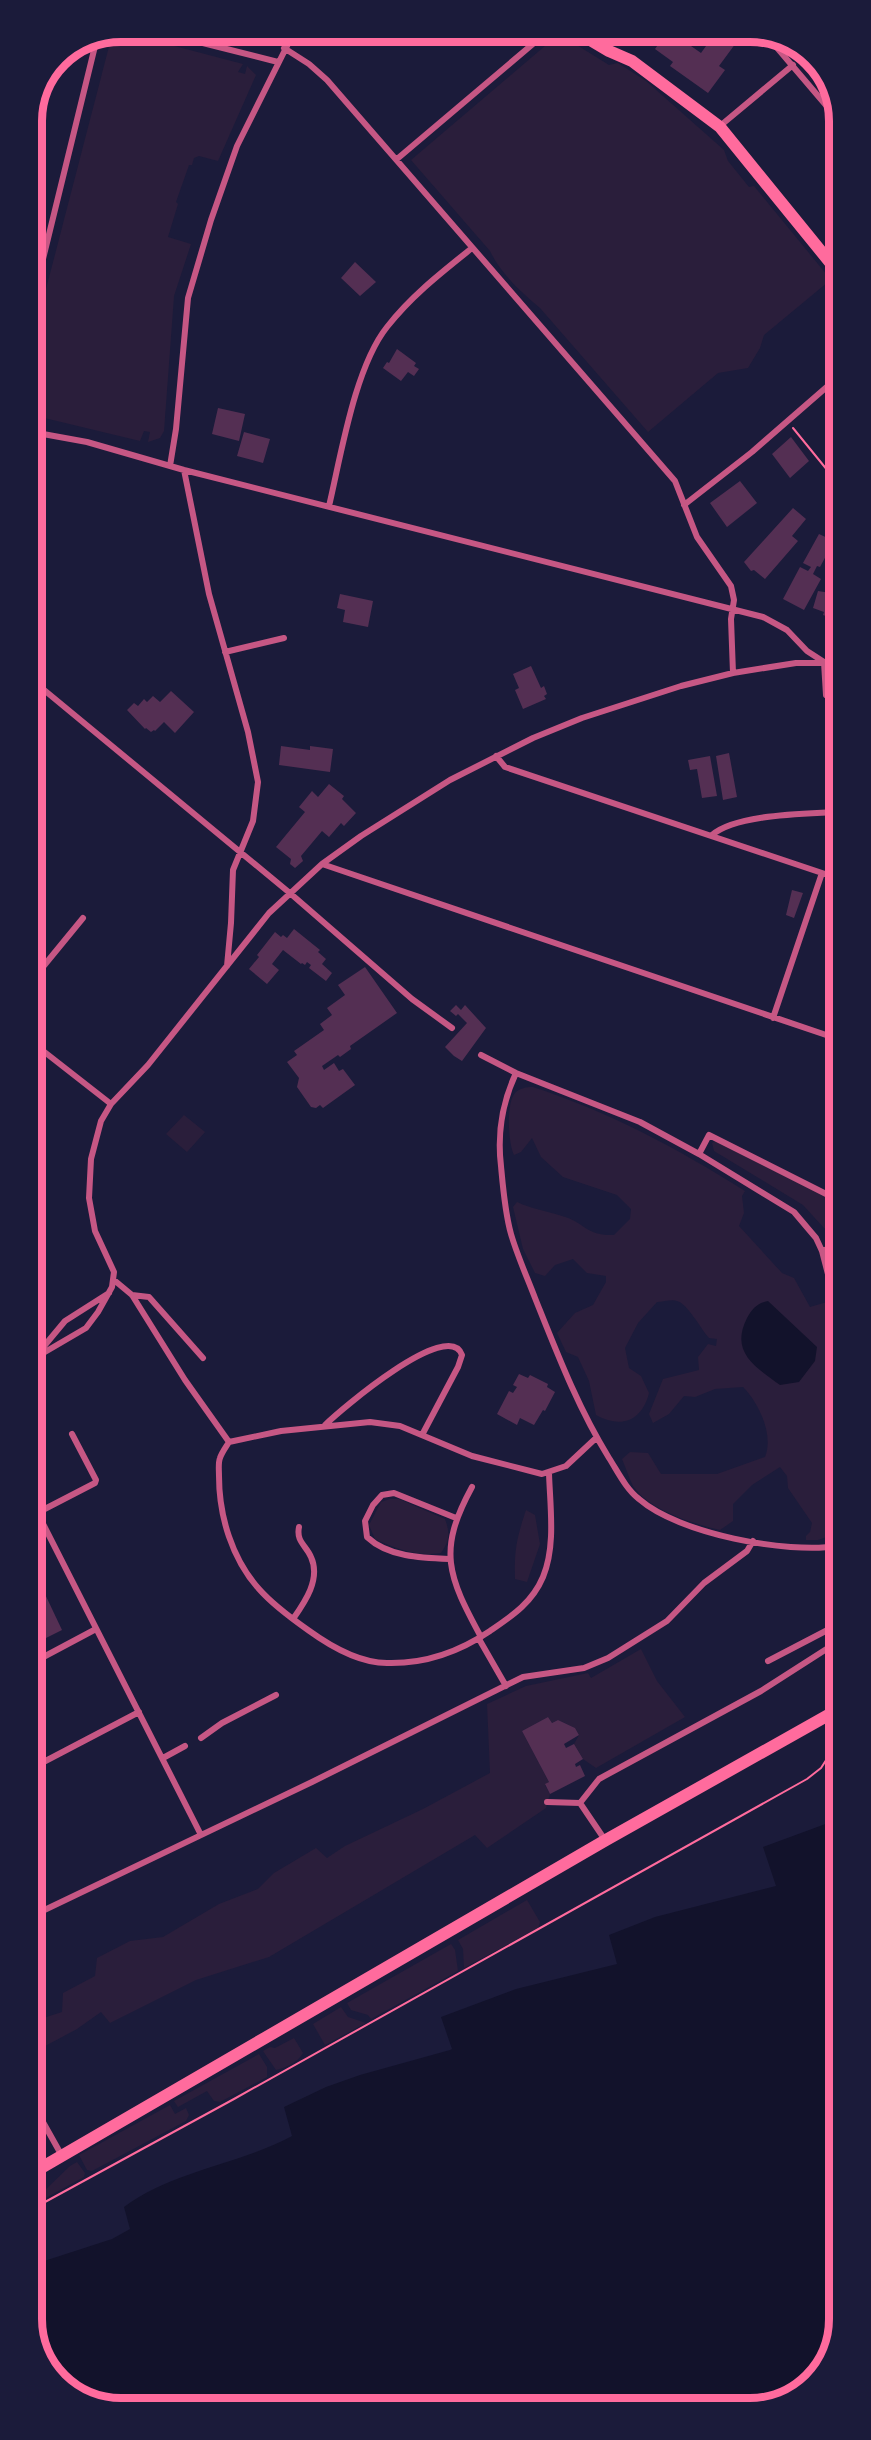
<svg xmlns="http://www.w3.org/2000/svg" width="871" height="2440" font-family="Poppins,sans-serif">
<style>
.green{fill:#2a1e3b}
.water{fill:#12122b}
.building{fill:#542f53}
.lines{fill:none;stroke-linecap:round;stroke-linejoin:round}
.path{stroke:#ff6b9d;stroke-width:2}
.minor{stroke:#c65784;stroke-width:6}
.primary{stroke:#ff6b9d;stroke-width:12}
.trunk{stroke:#ff6b9d;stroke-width:12}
.rim{fill:none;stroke:#ff6b9d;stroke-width:8}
</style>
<rect width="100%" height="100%" fill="#1b1b3a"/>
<path class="green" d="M121 32 243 64 238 72 245 74 247 66 256 75 218 161 199 156 194 158 192 165H189L176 202 178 204 168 237 191 244 174 296 164 431 160 438 148 442 150 432 144 431 140 441 32 415V343L112 35Z
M559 34 609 65 618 63 646 81 724 150 728 161 749 187 754 186 827 275 828 282 764 335 760 348 748 368 718 373 648 432 540 308C521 292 501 274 490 251L411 160Z
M533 1087C609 1112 677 1148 745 1191L742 1196 744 1213 739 1226 782 1273 794 1278 810 1307 827 1302 838 1338V1533L818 1540H806V1536L810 1532 812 1523 788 1488 787 1476 780 1467 752 1485 733 1504V1521L720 1530C694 1524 649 1510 633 1486 629 1478 626 1468 622 1459L630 1452 648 1453 661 1474H717L765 1457C774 1435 759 1403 743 1387L715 1389 695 1397 684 1396 669 1414 653 1423 649 1414 663 1379 699 1370 698 1357 708 1344 716 1346 717 1339 709 1338C701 1329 687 1303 677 1301 672 1299 663 1302 657 1302L638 1323 625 1348 629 1368 641 1376 649 1393C642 1421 621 1429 596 1415L589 1381 578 1357 566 1352 557 1333 575 1313 593 1305 606 1282V1276L587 1273 573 1259 555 1265 545 1276 535 1273 523 1249 513 1207 517 1202C532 1209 547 1211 562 1216 585 1222 585 1236 614 1235L630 1219 631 1209 617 1195 563 1177 541 1157 532 1138 521 1152 514 1155C508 1143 506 1103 515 1093 520 1088 526 1087 533 1087Z
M184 1115 205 1132 187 1152 166 1134Z
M715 1141H719L838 1203V1238L824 1228 803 1205 714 1151 712 1143Z
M390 1499H399L445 1519C450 1533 450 1540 441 1553 418 1557 396 1549 375 1539L369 1525 381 1502Z
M526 1510 535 1515 540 1544 527 1582 515 1579C514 1550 517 1537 526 1510Z
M641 1649 657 1681 685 1717 596 1768 583 1759 574 1744 579 1735 575 1728 558 1720 552 1723 548 1717 522 1731 549 1782 545 1785 550 1794 546 1808 487 1848 475 1835 269 1957 196 1980 110 2023 101 2012 77 2029 34 2052V2021L62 2012 63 1993 95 1976 97 1958 130 1941 163 1937 219 1904 258 1889 274 1873 316 1848 327 1858 345 1846 423 1809 490 1773 487 1704 526 1686 588 1673 591 1678Z
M527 1900 540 1922 538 1928 464 1968 463 1949 458 1940Z
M451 1944 455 1950 458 1971 371 2019 368 2015 351 2010 347 2003Z
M341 2007 348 2017 366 2023 325 2045 313 2024Z
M294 2038 303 2053C298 2062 286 2068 276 2070L263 2051 270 2047 275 2048Z
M259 2054 267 2067V2077L220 2102 214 2101 207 2091 178 2107 174 2101Z
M170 2105 175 2114 186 2108 189 2115 186 2121 92 2171 87 2170 79 2155Z
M77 2162 85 2173 84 2177 42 2200 40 2195 70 2166Z"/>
<path class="water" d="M768 1301 817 1347 815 1361 799 1382 780 1385C754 1366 730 1352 747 1318 752 1309 757 1303 768 1301Z
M839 1819V2320L821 2374 774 2405 115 2408 62 2387 35 2343V2264L112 2239 130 2229 124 2207C174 2170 238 2165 292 2136L284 2107 326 2087 360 2075 450 2050 452 2049 441 2017 516 1989 617 1964 609 1935 655 1917 776 1886 763 1847Z"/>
<path class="building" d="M667 32H671L701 53 716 32H744L719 66 725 70 708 93 670 66 673 62 655 49Z
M355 262 376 282 360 296 341 278Z
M397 349 416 363 414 366 419 369 414 376 408 372 401 381 383 368 387 362 389 363Z
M218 408 245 414 239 441 212 434Z
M244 432 270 439 263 463 237 456Z
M791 437 809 461 790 478 772 454Z
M740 481 757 503 727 527 710 503Z
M793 508 806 519 792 536 798 541 765 579 754 570 751 571 744 562Z
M819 534 834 541 820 567 817 566 813 574 821 579 804 610 783 599 800 567 808 571 811 567 803 563Z
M818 591 837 594V620L823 615 824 612 813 608Z
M340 594 373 601 368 627 343 622 345 610 337 608Z
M531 666 541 688 544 686 547 694 544 696 546 699 523 709 515 690 519 688 513 674Z
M171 691 194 712 175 733 164 722 155 731 154 730 151 732 146 728 145 729 127 710 134 703 138 706 144 699 147 702 153 696 160 702Z
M281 746 310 750V746L333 749 330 772 279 765Z
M729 753 737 797 723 800 716 756Z
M710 756 717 796 702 798 697 769 690 770 688 760Z
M329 784 344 796 342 799 356 813 344 826 341 823 329 837 322 831 301 856 303 861 295 868 290 864 291 859 276 847 305 812 299 807 312 791 318 797Z
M792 890 803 893 794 918 786 915Z
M294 929 320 950 318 952 326 959 322 964 332 973 326 981 309 968 311 965 307 962 305 965 302 963 301 964 283 950 272 964 279 970 267 984 249 969 259 957 257 955 275 932 281 937 283 935 287 938Z
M365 967 397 1013 350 1046 351 1049 340 1057 338 1055 322 1066 324 1070 334 1063 339 1071 343 1069 355 1085 323 1108 320 1105 316 1108 311 1107 297 1087 299 1078 287 1062 297 1055 294 1051 324 1030 320 1024 332 1015 327 1008 345 995 338 985Z
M456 1005 461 1010 465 1005 486 1028 462 1061 454 1056 445 1047 467 1023 458 1014 456 1016 450 1011Z
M519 1374 528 1378 530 1375 548 1384 547 1387 555 1392 545 1411 543 1410 534 1425 520 1418 517 1425 497 1414 509 1391 513 1393 517 1387 513 1385Z
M44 1592 62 1630 34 1644V1597Z
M548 1717 552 1723 558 1720 575 1728 579 1735 564 1744 566 1748 574 1744 583 1759 575 1764 576 1767 580 1765 585 1776 550 1794 545 1784 549 1782 522 1731Z
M34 2119 45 2140 43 2144 34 2149Z"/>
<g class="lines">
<path class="path" d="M793 428 828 471
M34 2208 234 2099 807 1779 821 1768 839 1740"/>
<path class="minor" d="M159 32 278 62
M767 36 836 117
M284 48 309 64 327 80 675 481 697 537 731 586 734 600 731 619 733 673
M720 126 793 65
M397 159 547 32
M32 304 96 42
M32 432 87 442 184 470 763 617 787 630 807 651 824 662 826 695
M170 466 176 429 188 298 211 220 237 146 294 32
M184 470 209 594 248 732 258 782 253 821 233 870 231 923 227 966
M684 505 752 452 837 378
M329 506C341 455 355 367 387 327 411 296 442 272 472 248
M225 652 284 638
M32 680 291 894 412 999 452 1028
M496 756 505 767 837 878
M712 835C736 814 805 814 837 812
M322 864 838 1039
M33 979 83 918
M773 1018 822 873
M33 1043 111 1104
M481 1055 516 1073 640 1122 699 1154 794 1212 816 1238 822 1251 838 1313
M516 1073C502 1103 497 1133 501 1166 503 1188 505 1213 511 1234 517 1255 527 1277 535 1298 557 1353 578 1408 609 1458 618 1472 626 1489 639 1499 679 1534 786 1554 838 1546
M699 1154 709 1135 838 1200
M822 1251 838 1245
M114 1280 132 1295 185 1380 229 1442
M132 1295 149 1297 203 1358
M40 1351 65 1321 109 1293
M33 1359 86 1328 98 1312 112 1287 114 1272 95 1231 89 1198 91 1159 101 1121 111 1104 148 1065 269 913 322 864 361 836 450 780 533 738 582 718 681 686 733 673 796 663H837
M325 1425C339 1411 449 1317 462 1355L458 1367 422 1435
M549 1473C550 1506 556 1546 543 1577 532 1603 512 1616 490 1631 459 1652 424 1664 387 1663 360 1663 330 1646 308 1630 291 1618 273 1605 259 1589 232 1559 219 1516 219 1476 219 1470 218 1463 220 1458 222 1452 226 1447 229 1442L281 1431 370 1422 400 1426 472 1456 542 1474 566 1466 596 1438
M472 1487C437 1551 448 1576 481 1637
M34 1506 201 1835
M37 1513 95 1483 96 1480 72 1434
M450 1559C422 1558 388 1557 367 1537L365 1521 373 1505 382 1495 394 1493 456 1518
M293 1619C305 1602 321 1579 311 1557 306 1545 296 1542 299 1527
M479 1639 506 1686
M768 1661 839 1624
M34 1662 96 1629
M201 1738 222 1723 276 1695
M163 1758 185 1746
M34 1767 139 1712
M547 1802 580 1803 605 1840
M580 1803 599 1779 761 1691 839 1641
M34 1915 312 1782 523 1677 584 1668 608 1658 667 1621 704 1583 747 1551 753 1541
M34 2106 62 2156"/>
<path class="primary" d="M577 32 609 51 632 61 720 127 837 271"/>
<path class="trunk" d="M34 2172 606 1840 839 1709"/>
</g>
<path d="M0 0H871V2440H0ZM121 42H750A79 79 0 0 1 829 121V2319A79 79 0 0 1 750 2398H121A79 79 0 0 1 42 2319V121A79 79 0 0 1 121 42Z" fill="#1b1b3a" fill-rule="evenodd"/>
<path class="rim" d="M121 42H750A79 79 0 0 1 829 121V2319A79 79 0 0 1 750 2398H121A79 79 0 0 1 42 2319V121A79 79 0 0 1 121 42Z"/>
</svg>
